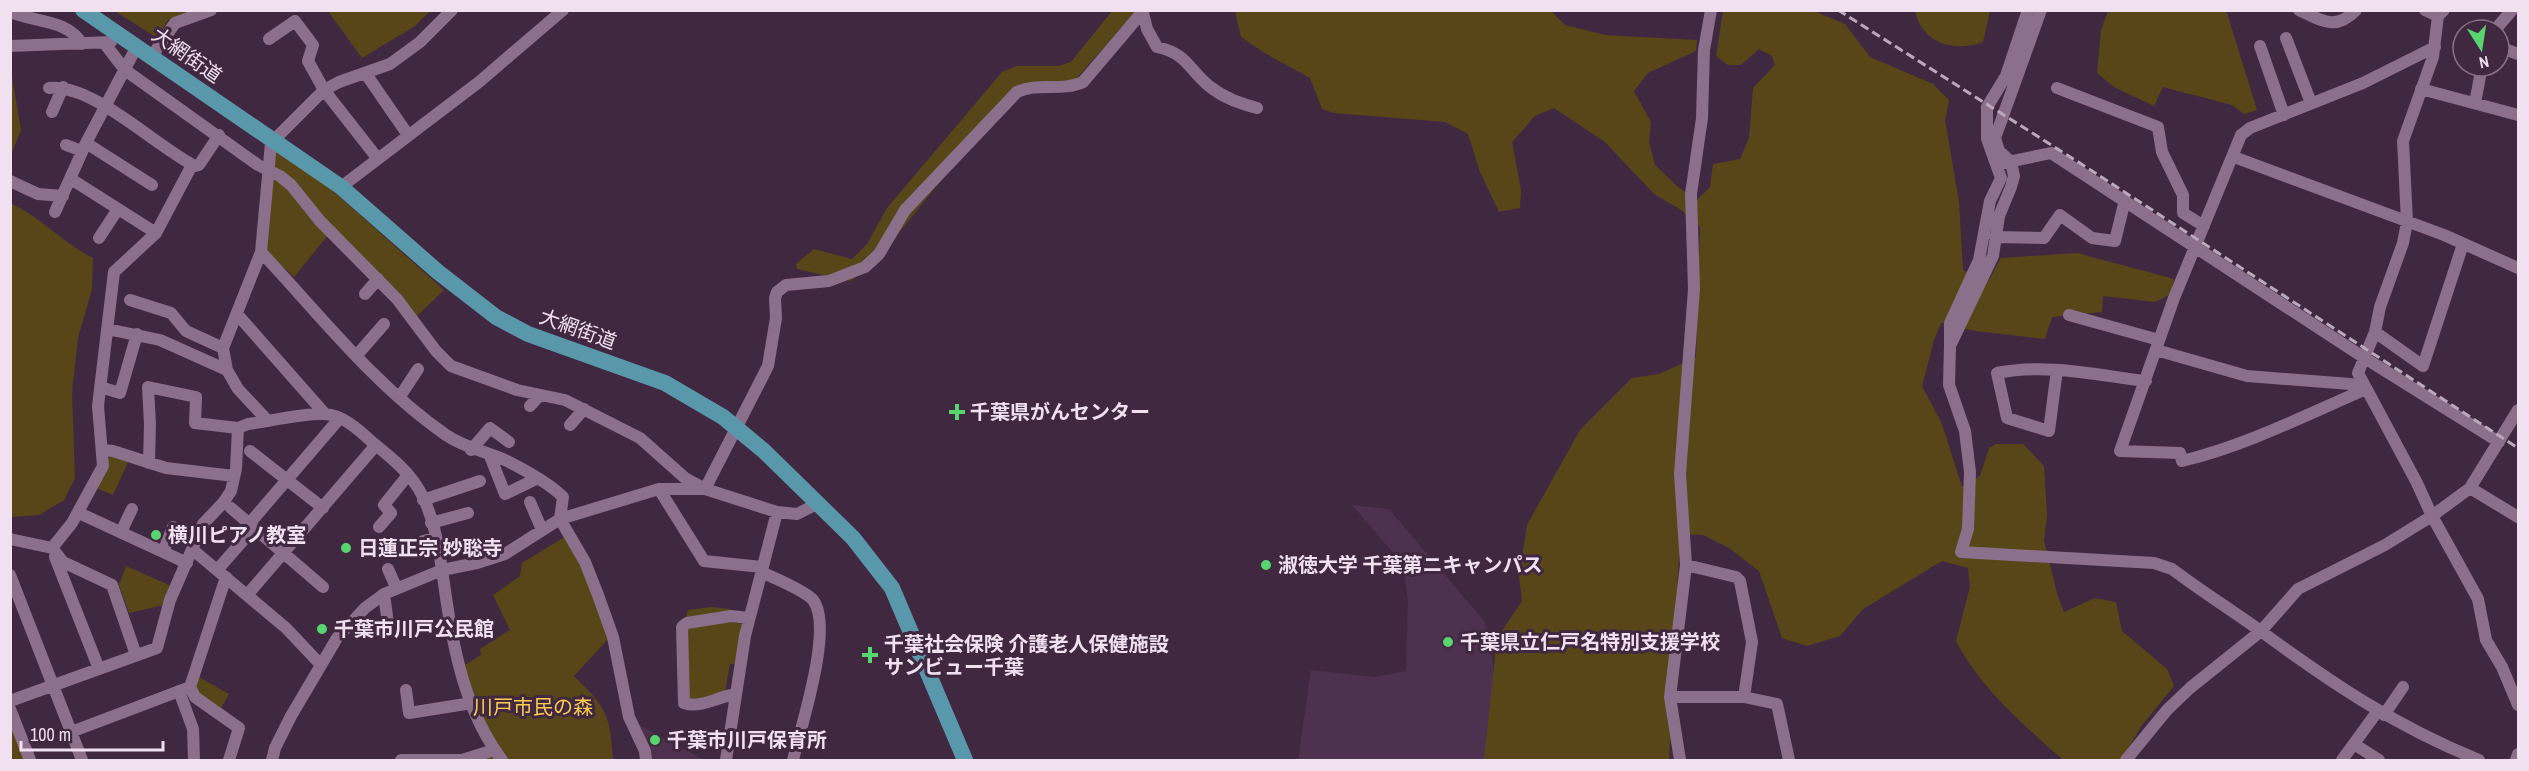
<svg xmlns="http://www.w3.org/2000/svg" width="2529" height="771" font-family="'Archivo Narrow','Noto Sans JP',sans-serif">
<style>
.built{fill:#4e314e}
.green{fill:#584619}
.lines{fill:none;stroke-linecap:round;stroke-linejoin:round}
.minor{stroke:#8c6f8b;stroke-width:12}
.major{stroke:#5997ab;stroke-width:16}
.rail{stroke:#bba8ba;stroke-width:3;stroke-dasharray:9 4.5;stroke-linecap:butt}
.poi-dot{fill:#59d56f;stroke:#412841;stroke-width:2}
.labels{text-anchor:middle;stroke-width:6;stroke-linejoin:round;paint-order:stroke}
.street-label{font-size:20px;fill:#f1e0f0;stroke:#412841}
.poi-label{font-size:20px;font-weight:bold;fill:#f1e0f0;stroke:#412841;text-anchor:start}
.park-label{font-size:20px;fill:#fecd4e;stroke:#412841}
</style>
<rect width="100%" height="100%" fill="#412841"/>
<path class="built" d="M1352 505 1389 509 1485 622 1493 663 1495 700 1488 760H1298L1311 670 1375 677 1406 671 1408 600 1403 564Z
M634 722 704 760H648Z"/>
<path class="green" d="M115 11H194L168 20 158 36H154Z
M328 11H430L415 26 362 58Z
M1112 11H1136L1075 80 1008 96 875 263 850 281 797 269 796 264 814 249 852 259 867 244 887 208 1002 72 1017 66H1058L1071 62Z
M1235 11H1551L1565 25 1605 35 1697 40 1696 51 1648 73 1634 91 1651 122 1649 142 1655 165 1679 188 1697 200 1710 187 1713 164 1740 159 1749 138 1753 88 1775 65 1772 56 1759 49 1741 65H1728L1716 56 1723 11H1814L1845 24 1870 57 1933 84 1949 100 1945 120 1959 202 1963 270 1987 283 2001 258 2077 253 2174 279 2171 294 2155 302 2103 296 2102 312 2052 317 2045 339 1976 331 1941 323 1934 340 1922 386 1942 424 1962 487 1980 476 1989 448 1996 444H2023L2044 466 2047 515 2044 541 2058 597 2064 612 2095 598 2116 602 2122 631 2167 669 2174 686 2142 725 2121 760H2063C2023 724 1981 689 1956 641L1970 587 1968 568 1942 561 1863 609 1840 636 1807 646 1782 638 1759 571 1729 548 1703 535 1680 534 1669 760H1484L1497 638 1522 601 1519 576 1527 525 1580 430 1632 378 1659 374 1696 357 1700 227 1681 210 1654 194 1605 142 1554 108 1535 116 1512 142 1521 190 1520 208 1499 212 1480 172 1468 134 1445 122 1334 113 1322 109 1310 78 1266 54 1241 37Z
M1915 11V10L1990 11 1983 42C1954 53 1922 43 1915 11Z
M2108 11 2222 10 2227 13 2257 110 2244 114 2232 105 2163 87 2154 106 2114 87 2097 73 2101 30Z
M10 65 21 130 11 155H10Z
M275 148 331 189 444 290 415 318 270 163Z
M270 174 287 185 300 206 328 235 294 277 265 249Z
M10 203C41 217 63 243 93 258L92 289 78 338 72 392 75 478 64 500 39 515 11 517Z
M110 456 128 462 113 495 96 488Z
M566 536 585 569 608 639 574 676C607 708 610 715 613 760H470L497 752 462 667 481 655 480 649 510 630 493 595 520 576 522 563Z
M126 566 171 586 164 605 129 613 119 585Z
M712 607 730 609 731 614 685 621 688 610Z
M730 622 743 624 736 664H730L725 692 688 701V628Z
M199 677 229 694 221 708 196 692 195 687Z
M11 726 24 760H11Z"/>
<g class="lines">
<path class="minor" d="M2041 10 1995 138 1999 151 2011 162 2014 176 2011 187 1999 216 1993 256 1950 346 1949 385 1965 431 1970 472 1968 529 1961 552 2154 563 2172 569C2201 591 2233 611 2262 632 2333 684 2397 727 2479 760
M2299 10C2322 21 2336 31 2356 10
M2425 10 2438 16
M2444 10 2438 16 2433 57 2403 141 2407 222 2403 243 2380 307 2375 332 2358 373 2417 483 2432 516 2478 599 2486 640 2502 667 2518 705
M10 12C33 22 68 19 82 44
M1143 13 1147 29 1157 47C1188 54 1188 69 1209 86 1224 98 1239 103 1257 108
M2495 30 2512 10
M2286 38 2311 103
M269 39 295 21 313 45 308 61 324 90 378 159
M105 44 125 70 258 165 280 176 291 185 320 221 397 299 436 351 451 366 517 390 565 400 640 438 685 478 705 489 777 512 797 514 819 503
M10 46 111 42
M2260 46 2284 115
M2499 47 2518 54
M152 56 175 23 211 10
M366 74 408 135
M49 88C94 84 155 146 195 166L199 165 219 135
M2057 88 2158 127 2162 152 2183 195V213L2204 226
M2421 89 2518 115
M2475 103 2482 66
M52 112 63 87
M86 143 152 185
M66 145 82 151
M2234 157 2444 235 2518 268
M1998 164 2051 153 2363 357 2499 442
M71 179 156 233
M10 181 38 194 63 196
M341 187 479 82 563 10
M55 212 86 143 137 46
M1995 237 2044 238 2060 215 2092 238 2115 241 2125 200
M99 238 118 209
M261 252C320 315 375 386 446 435 465 448 485 451 505 460 523 469 548 482 563 497L560 519 585 562 598 595 613 637 629 717 645 751 646 760
M365 294 378 279
M130 300 171 313 186 331 223 348
M237 314 325 414
M2069 315 2159 340
M107 329 160 340 227 370
M2375 332 2423 366 2463 244
M1950 346V323L1979 260 1990 201 2001 178 1987 139V107L2006 76 2028 10
M2156 350 2247 376 2363 385
M357 355 384 324
M2057 370 2049 431 2007 418 1997 373C2046 363 2096 375 2146 381
M100 387 120 393 137 334
M2366 389C2306 415 2245 446 2182 461L2180 453 2120 451 2174 298 2241 135 2250 128 2363 83 2435 47
M399 398 418 369
M530 406 540 395
M268 421 238 389 227 370 223 348 261 252 271 143 324 90 339 82 390 64 420 42 452 10
M570 425 584 409
M103 450 113 451 166 468 234 476
M471 450 490 428 509 442
M250 451 323 508
M490 456 505 494 536 479
M149 463 150 424 148 387 196 397 195 423 238 428
M2470 488 2518 517
M659 489 704 561 762 567
M423 500 480 481
M530 502 542 530
M231 508 323 587
M79 513 187 563
M431 523 468 513
M249 524 339 419
M379 527 391 513 384 505 408 475
M121 532 132 509
M10 539 52 548 63 562 112 585 136 655
M423 541 435 538
M52 548 72 523 103 466 98 406 114 272 156 233 192 165
M193 550 286 628 320 664
M163 552 173 527
M55 557 99 669
M1686 565 1736 577 1740 581 1752 642 1744 697
M218 569 254 528
M388 569 396 587
M761 572C774 578 804 590 813 600 834 627 801 726 793 760
M10 575 82 760
M226 577 190 687 195 697 239 728 229 760
M248 594 376 445
M384 594 389 631
M406 690 409 713 472 703
M179 691 193 729 194 760
M736 694C719 696 701 709 684 703L682 627 687 623 731 616 749 618
M1670 697H1744L1777 704 1789 760
M10 701 157 648 170 600 203 524 223 503 231 491 236 469 238 428 248 424C273 421 300 413 325 414 343 415 359 430 371 441 386 454 402 465 414 482 437 513 441 566 447 604 455 658 468 715 502 760
M10 709 30 760
M2384 715 2403 687
M71 732 190 687
M2354 744 2379 760
M272 760 275 748 291 716 337 638 365 608 384 594 442 570 477 563 505 554 560 519 659 489H705L768 366 776 318 775 298 777 292 786 285 829 281 865 267 879 254 905 210 1017 92C1038 82 1062 92 1083 82L1144 10
M401 760H462L494 750
M726 760 745 636 777 512
M1680 760 1670 697 1686 565 1680 474 1694 289 1691 194 1702 118 1704 50 1711 10
M2126 760 2167 710 2190 688 2261 631 2298 589 2385 545 2432 516 2470 488 2518 410
M2342 760 2377 712
M2516 760 2518 754"/>
<path class="major" d="M83 10 341 187 438 272 496 317 528 334 665 383 723 417 764 451 853 538 892 588 965 760"/>
<path class="rail" d="M1838 10 2086 167 2518 448"/>
</g>
<g class="poi-dot">
<path d="M954 403h6v6h6v6h-6v6h-6v-6h-6v-6h6z"/>
<circle cx="156" cy="535" r="6"/>
<circle cx="346" cy="548" r="6"/>
<circle cx="1266" cy="565" r="6"/>
<circle cx="322" cy="629" r="6"/>
<circle cx="1448" cy="642" r="6"/>
<path d="M867 646h6v6h6v6h-6v6h-6v-6h-6v-6h6z"/>
<circle cx="655" cy="740" r="6"/>
</g>
<g class="labels">
<g class="street-label">
<text transform="translate(187 55) rotate(35)" y="7">大網街道</text>
<text transform="translate(578 329) rotate(20)" y="7">大網街道</text>
</g>
<g class="poi-label">
<text x="970" y="419">千葉県がんセンター</text>
<text x="168" y="542">横川ピアノ教室</text>
<text x="358" y="555">日蓮正宗 妙聡寺</text>
<text x="1278" y="572">淑徳大学 千葉第ニキャンパス</text>
<text x="334" y="636">千葉市川戸公民館</text>
<text x="1460" y="649">千葉県立仁戸名特別支援学校</text>
<text x="884" y="651">千葉社会保険 介護老人保健施設<tspan x="884" dy="23">サンビュー千葉</tspan></text>
<text x="667" y="747">千葉市川戸保育所</text>
</g>
<g class="park-label">
<text x="533" y="714">川戸市民の森</text>
</g>
</g>
<rect width="2529" height="771" fill="none" stroke="#f1e0f0" stroke-width="24"/>
<g transform="translate(2481 48) rotate(168)"><circle r="28" fill="#412841" stroke="#877287" stroke-width="1.5"/>
<path d="M0-4.5L10 22L0 15L-10 22Z" fill="#59d56f"/>
<text y="-9" font-size="16" font-weight="bold" text-anchor="middle" fill="#f1e0f0">N</text>
</g>
<path d="M21 741v9h142v-9" fill="none" stroke="#f1e0f0" stroke-width="3"/>
<text x="30" y="741" font-size="18" fill="#f1e0f0" stroke="#412841" stroke-width="4.5" paint-order="stroke">100 m</text>
</svg>
